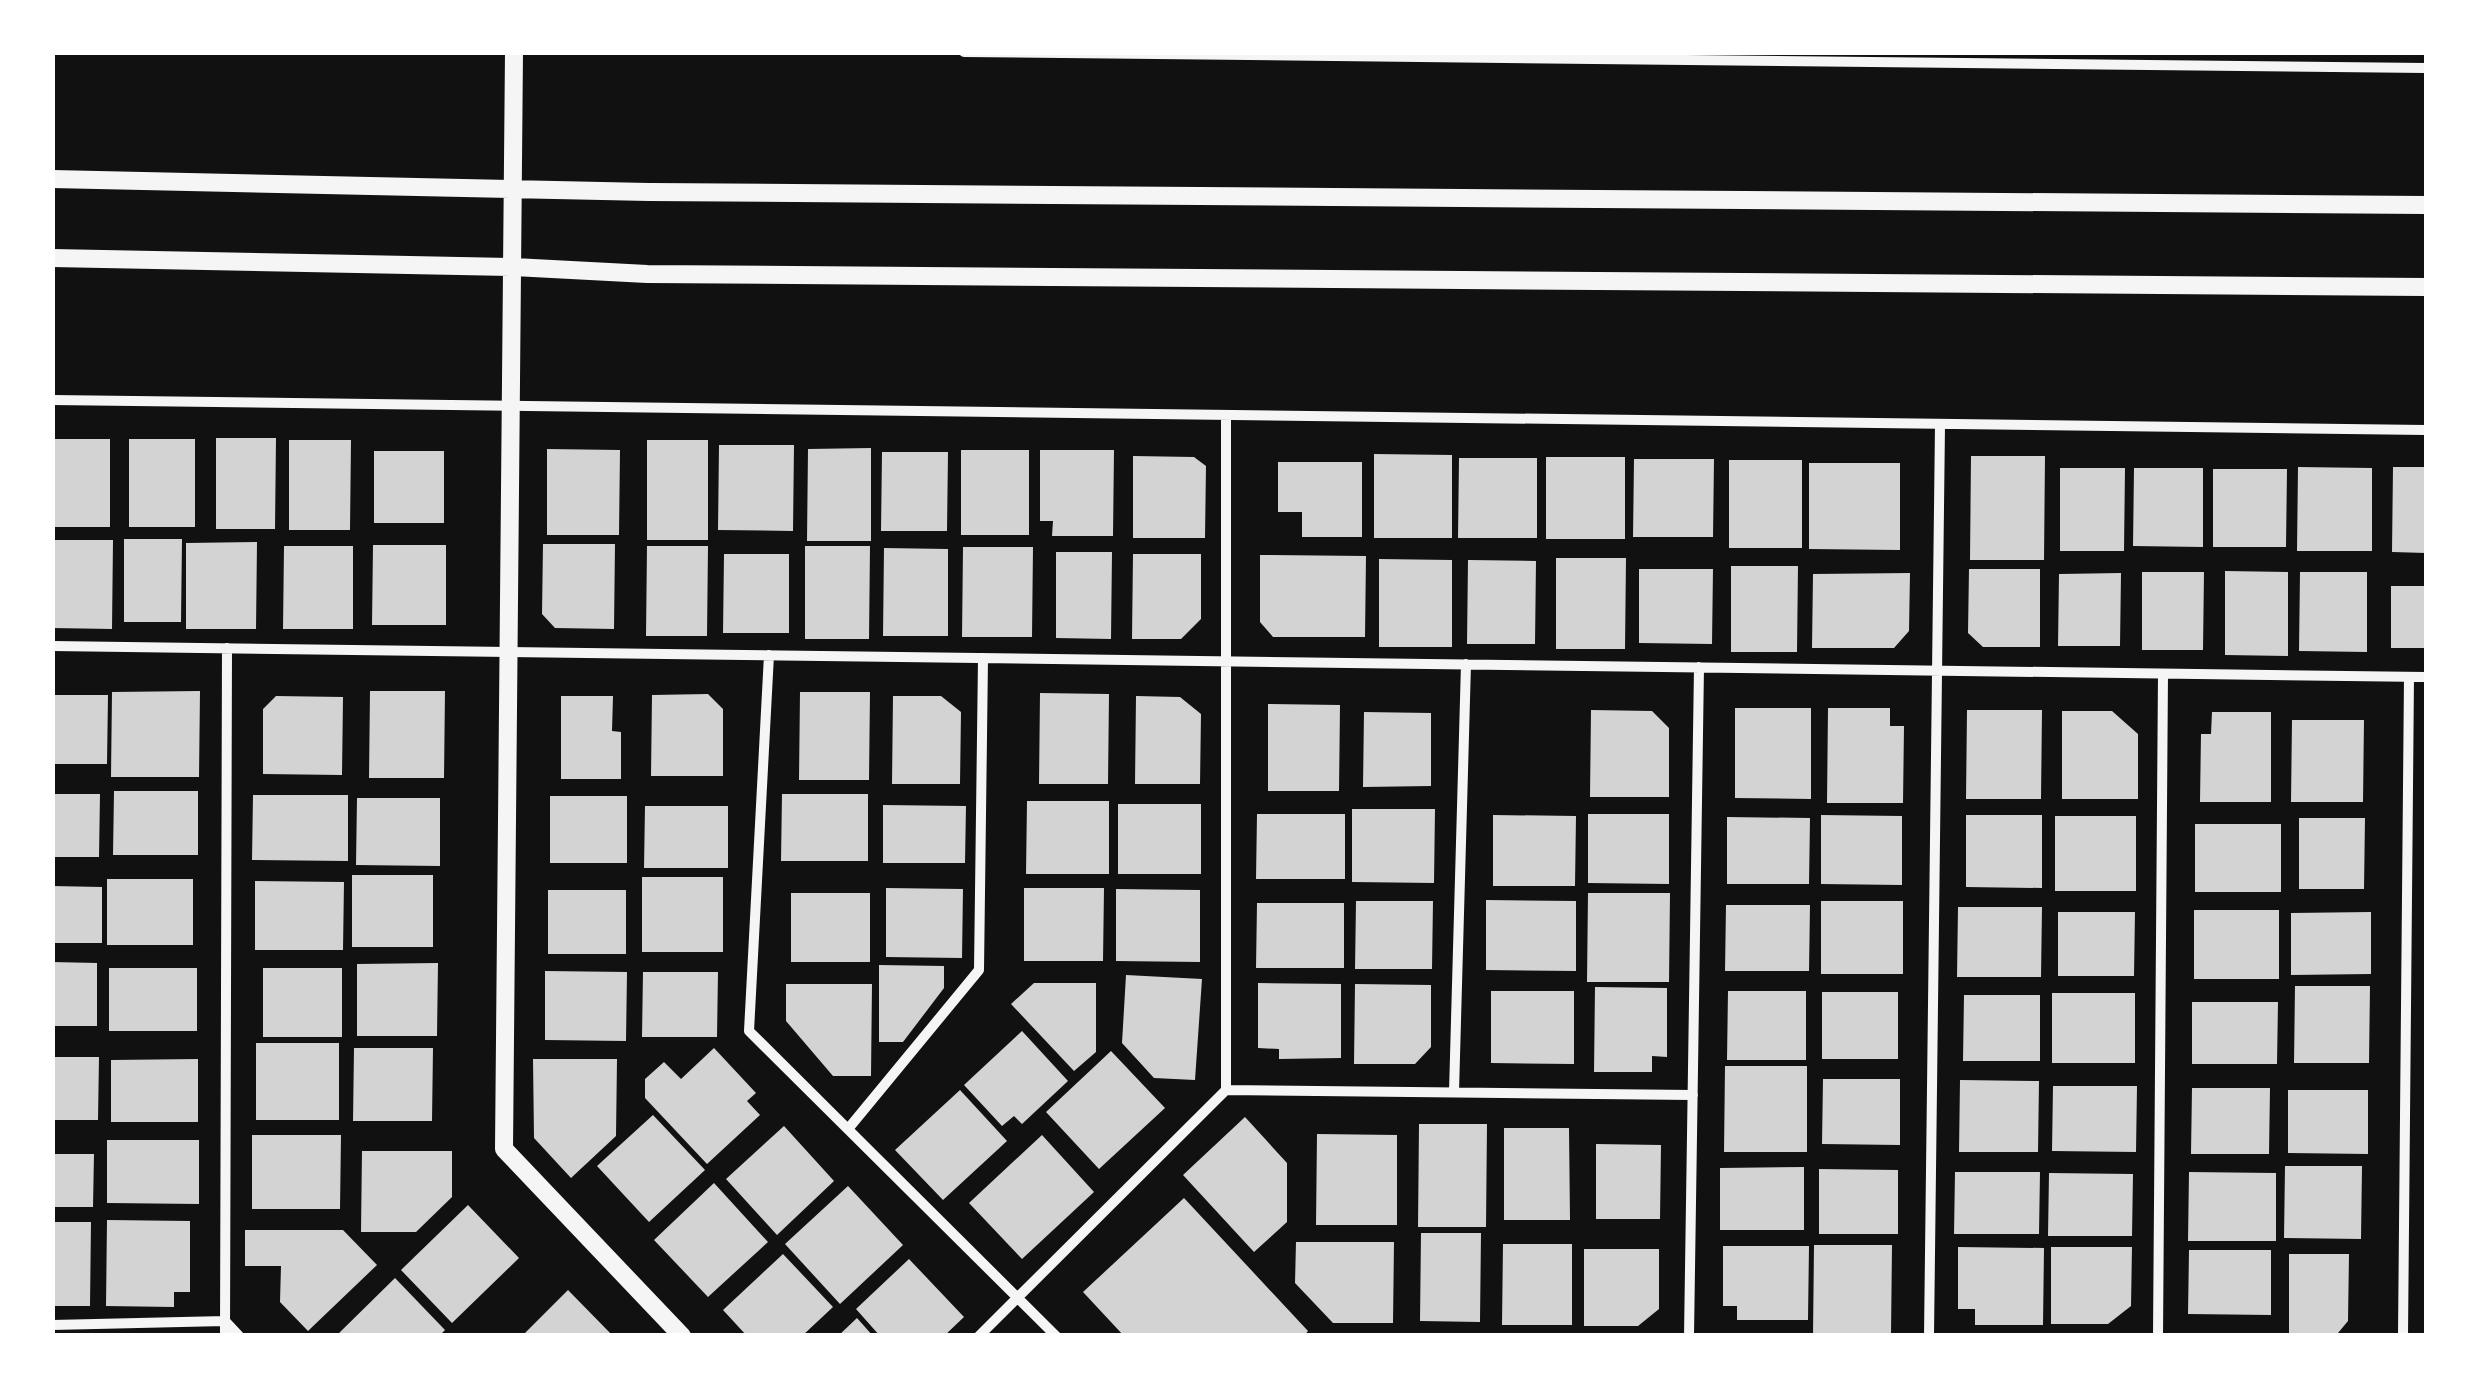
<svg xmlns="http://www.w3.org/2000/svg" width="2479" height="1388" font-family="'Public Sans',sans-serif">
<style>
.building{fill:#d3d3d3}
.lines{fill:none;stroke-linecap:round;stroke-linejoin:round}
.minor{stroke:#f5f5f5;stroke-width:10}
.tertiary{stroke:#f5f5f5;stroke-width:18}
</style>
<rect width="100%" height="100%" fill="#111"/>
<path class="building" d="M216 438H276L275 529H216Z
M52 439H110V527H52Z
M129 439H195V527H129Z
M289 440H351L350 530H289Z
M647 440H708V540H647Z
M719 445H794L793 531 718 530Z
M871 448V541H807L808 449Z
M547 449 620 450 619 535H547Z
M961 450H1029V535H961Z
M1040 450H1114L1113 536H1052L1053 521H1040Z
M374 451H444V523H374Z
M882 452H948L947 531H881Z
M1374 454 1452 455V538H1374Z
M1133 456 1194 457 1206 466 1205 538H1133Z
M1971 456H2045L2044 560H1970Z
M1546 457H1625V539H1546Z
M1459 458H1537V538H1458Z
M1634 459H1714L1713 537H1633Z
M1729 460H1802V548H1729Z
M1278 462H1362V537H1302V512H1278Z
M1809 463H1900V550L1809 549Z
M2298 467 2372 468V551H2297Z
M2393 467H2426V553L2392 552Z
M2060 468H2125L2124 551H2060Z
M2134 468H2203V547L2133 546Z
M2213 469H2287L2286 547H2213Z
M124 539H182L181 622H124Z
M52 540H113L112 629 52 628Z
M257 542 256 629H186V543Z
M543 544H615L614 629 555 628 542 614Z
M373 545H446V625H372Z
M284 546H353V629H283Z
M647 546H708L707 636H646Z
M805 546H870L869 639H805Z
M963 547H1033L1032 637H962Z
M884 548 948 549V636H883Z
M1056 552H1112L1111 639 1056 638Z
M724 554H789V633H723Z
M1133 554H1201V619L1181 639H1132Z
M1260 555 1366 556 1365 637H1273L1260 622Z
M1556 558H1626L1625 649H1556Z
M1379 559 1452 560V647H1379Z
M1468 560 1536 561 1535 644H1467Z
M1731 566H1798L1797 652H1731Z
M1639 569H1713L1712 644 1639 643Z
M1969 569H2040V647H1983L1968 633Z
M2225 571 2288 572V656L2225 655Z
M2142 572H2204L2203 650H2142Z
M2300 572H2367V652L2299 651Z
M1910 573 1909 631 1894 648H1812L1813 574Z
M2121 573 2120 646H2058L2059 574Z
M2391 586H2426V648H2391Z
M200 691 199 777H111L112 692Z
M370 691H445L444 778H369Z
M800 692H870L869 780H799Z
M1040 693 1109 694 1108 784H1039Z
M708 694 723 709V776H651L652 695Z
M52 695H108L107 764H52Z
M276 696 343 697 342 775 263 774V709Z
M561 696H613L612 731 621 732V779H561Z
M893 696H941L961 712 960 784H892Z
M1136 696 1180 697 1201 714 1200 784H1135Z
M1268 704 1340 705 1339 791H1268Z
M1735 708H1811V799L1735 798Z
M1828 708H1890V726H1904L1903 803H1827Z
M1591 710 1652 711 1669 728V797H1590Z
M1967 710H2042L2041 799H1966Z
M2062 711H2112L2138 734V799H2062Z
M1364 712 1431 713V786L1363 787Z
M2212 712H2271V802H2200L2201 734H2211Z
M2292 720H2364L2363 802H2291Z
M114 791H198V855H113Z
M52 794H100L99 857H52Z
M782 794H868V861H781Z
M253 795H348V861L252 860Z
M550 796H627V863H550Z
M357 798H440V866L356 865Z
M1027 801H1109V874H1026Z
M1118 804H1201V874H1118Z
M883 805 966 806 965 863H883Z
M645 806H728V868H644Z
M1352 809H1435L1434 883 1352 882Z
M1257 814H1345V879H1256Z
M1588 814H1669V884L1588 883Z
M1493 815 1576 816 1575 886H1493Z
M1821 815 1902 816V885L1821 884Z
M1966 815H2042V888L1966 887Z
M2055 816H2136V891H2055Z
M1727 817 1810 818 1809 884H1727Z
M2299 818H2365L2364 889H2299Z
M2195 824H2281V892H2195Z
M352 875H433V947H352Z
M642 877H723V952H642Z
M107 879H193V945H107Z
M255 881 344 882 343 950H255Z
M52 886 102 887V943H52Z
M886 888 963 889 962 958 886 957Z
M1024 888H1104L1103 961H1024Z
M1116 889 1200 890V962L1116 961Z
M548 890H626V954H548Z
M791 893H870V962H791Z
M1588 893H1670L1669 982H1587Z
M1486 900 1576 901V971L1486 970Z
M1356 901H1433L1432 969H1355Z
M1821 901H1903V974H1821Z
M1257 903H1344V968H1256Z
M1726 905H1810L1809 971H1725Z
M1958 907H2042L2041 977H1957Z
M2194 910H2279V979H2194Z
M2058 912H2135L2134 976H2058Z
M2371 912V974L2291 975V913Z
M52 962 97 963V1026H52Z
M438 963 437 1036H357V964Z
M879 965 944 966V988L903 1042H879Z
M109 968H197V1031H109Z
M263 968H342V1037H263Z
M545 971 627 972 626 1041 545 1040Z
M643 972H718L717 1037H642Z
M1126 975 1202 979 1195 1080 1154 1078 1122 1043Z
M1034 983H1096V1052L1074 1071 1011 1004Z
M1258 983 1341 984V1058L1279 1059V1049L1258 1048Z
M786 984H872L871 1076H833L786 1021Z
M1355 984 1431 985V1047L1415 1064H1354Z
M2295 986H2370L2369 1063H2294Z
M1595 987 1667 988V1057L1652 1056V1072H1594Z
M1491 991H1574V1064L1491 1063Z
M1728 991H1806V1060H1727Z
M1822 992H1898V1059H1822Z
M2052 993H2135V1063H2052Z
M1964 995H2040V1061H1963Z
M2192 1002H2278L2277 1064H2192Z
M1022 1031 1068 1081 1022 1124 1014 1116 1002 1126 964 1085Z
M256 1043H339V1120H256Z
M354 1048H433L432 1121H353Z
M714 1048 756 1093 747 1101 760 1115 707 1164 645 1098V1079L664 1062 681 1079Z
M1111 1051 1165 1108 1099 1169 1046 1112Z
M52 1057H99L98 1120H52Z
M198 1059V1122H111V1060Z
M533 1059H617L616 1136 571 1178 534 1138Z
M1725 1066H1807V1152H1724Z
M1823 1079H1900V1145L1822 1144Z
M1960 1080 2039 1081 2038 1152H1959Z
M2053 1086H2137L2136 1152 2052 1151Z
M2192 1088H2270L2269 1154H2191Z
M960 1090 1007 1141 943 1200 895 1150Z
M2288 1090H2368V1154L2288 1153Z
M653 1115 705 1170 649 1222 597 1166Z
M1245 1117 1287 1163V1222L1254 1252 1183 1175Z
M1419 1124H1487L1486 1227H1418Z
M784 1126 834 1181 777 1235 726 1179Z
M1504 1128H1569L1570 1220H1504Z
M1317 1134 1397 1135V1225H1316Z
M252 1135H341L340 1209H252Z
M1042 1135 1094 1192 1022 1259 969 1203Z
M107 1140H199V1204L107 1203Z
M1596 1144 1661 1145 1660 1219H1596Z
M362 1151H452V1197L416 1232H361Z
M52 1154H94L93 1207H52Z
M2285 1166H2362L2361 1239 2284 1238Z
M1804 1167V1230H1720V1168Z
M1819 1169 1898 1170V1234H1819Z
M1955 1172H2040L2039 1234H1954Z
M2189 1172 2276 1173V1241H2188Z
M2049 1173 2133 1174 2132 1236H2048Z
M714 1183 768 1242 708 1297 654 1240Z
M848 1186 903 1245 840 1304 785 1244Z
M1184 1198 1308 1331 1304 1336H1124L1083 1292Z
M468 1205 519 1258 452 1323 401 1270Z
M107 1220 190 1221V1292H174V1307L106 1306Z
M52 1222H91L90 1306H52Z
M245 1230H343L377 1265 308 1331 280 1302 281 1266H245Z
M1421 1233H1481L1480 1322 1420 1321Z
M1296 1242H1394L1393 1323H1333L1295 1283Z
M1503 1244H1572V1325H1502Z
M1814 1245H1892L1891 1336H1813Z
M1723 1246H1809L1808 1320H1737V1306H1723Z
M1958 1247 2044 1248 2043 1325H1975V1309H1958Z
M2051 1247H2132L2131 1306 2108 1324H2051Z
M1584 1249H1659V1309L1638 1326H1584Z
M2189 1250H2271V1315L2188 1314Z
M783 1254 833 1307 802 1336H747L723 1310Z
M2289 1254H2349L2348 1321 2338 1333H2289Z
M909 1259 964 1317 944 1336H880L856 1309Z
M395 1278 445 1330 439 1336H336Z
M568 1290 613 1336H522Z
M857 1318 873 1336H838Z"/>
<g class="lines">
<path class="minor" d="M964 52 2426 68
M52 400 2426 430
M1226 415V1090
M52 646 2426 677
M769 655 749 1031 1056 1336
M1454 1092 1466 664
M848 1129 979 970 983 658
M52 1325 225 1321 239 1336
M225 1336 227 648
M979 1336 1226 1090 1693 1095
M1689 1336 1699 667
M1929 1336 1940 425
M2158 1336 2163 674
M2403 1336 2409 677"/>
<path class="tertiary" d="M514 52 504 1149 682 1336
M52 179 649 192 2426 205
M52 258 514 267 647 274 2426 287"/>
</g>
<rect width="2479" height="1388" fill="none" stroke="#ffffff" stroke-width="110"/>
</svg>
